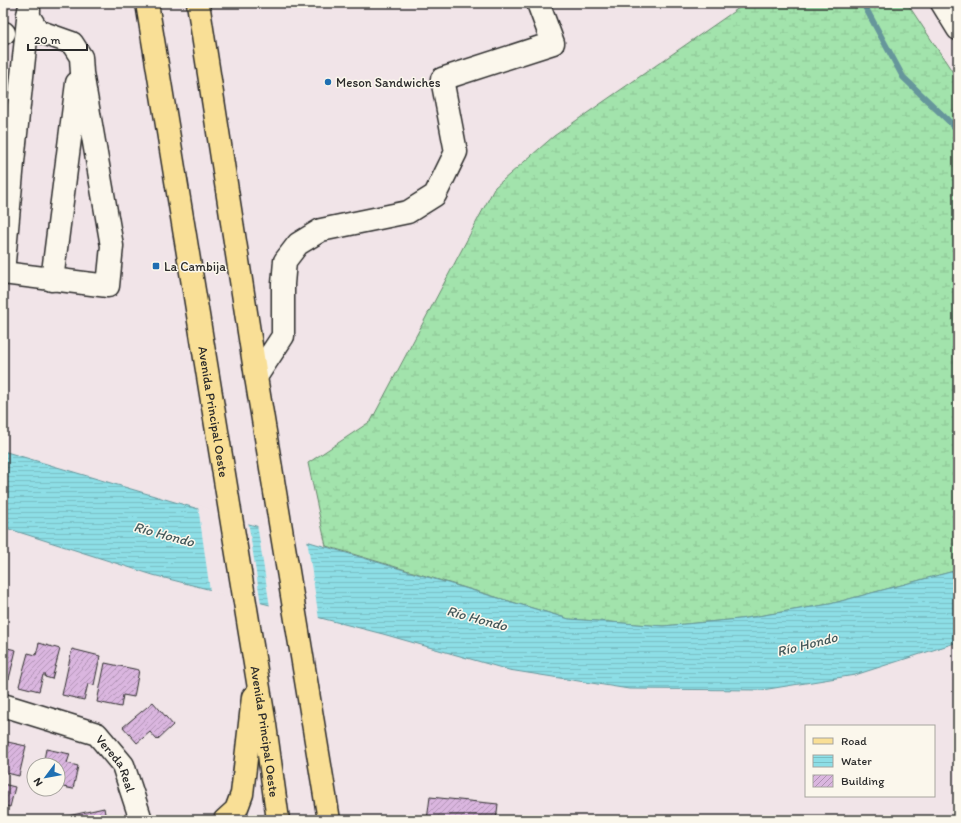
<svg xmlns="http://www.w3.org/2000/svg" width="961" height="823" font-family="Itim,sans-serif">
<style>
.wetland{fill:url(#wetland-marsh);stroke:#66876c}
.water{fill:url(#water-rules);stroke:#66969b}
.pier{fill:#f1e4e8}
.lines{fill:none;stroke-linecap:round;stroke-linejoin:round}
.stream{stroke:#66969b;stroke-width:6}
.building{fill:url(#building-hatch);stroke:#2b2b2b}
.minor-casing{stroke:#2b2b2b;stroke-width:25}
.major-casing{stroke:#2b2b2b;stroke-width:25}
.minor{stroke:#fbf7ec;stroke-width:22}
.major{stroke:#f9df96;stroke-width:22}
.poi-dot{fill:#1f6fb2;stroke:#fbf7ec;stroke-width:1.5}
.labels{text-anchor:middle;stroke-width:3;stroke-linejoin:round;paint-order:stroke}
.poi-label{font-size:13px;fill:#2b2b2b;stroke:#fbf7ec;text-anchor:start}
.street-label{font-size:13px;fill:#2b2b2b;stroke:#fbf7ec}
.water-label{font-size:14px;font-style:italic;fill:#44585a;stroke:#fbf7ec}
</style>
<defs>
<pattern id="wetland-marsh" width="20" height="14" patternUnits="userSpaceOnUse"><rect width="20" height="14" fill="#a2e3ac"/><path d="M1 5h8M5 5V1M11 12h8M15 12V8" fill="none" stroke="#8cc394"/></pattern>
<pattern id="water-rules" width="6" height="5" patternUnits="userSpaceOnUse"><rect width="6" height="5" fill="#8ddee6"/><path d="M0 2.5h6" fill="none" stroke="#7abfc5"/></pattern>
<pattern id="building-hatch" width="6" height="6" patternUnits="userSpaceOnUse"><rect width="6" height="6" fill="#dab6df"/><path d="M-1 1l2-2M0 6l6-6M5 7l2-2" fill="none" stroke="#b194b5"/></pattern>
</defs>
<rect width="100%" height="100%" fill="#f1e4e8"/>
<filter id="ink" filterUnits="userSpaceOnUse"><feTurbulence type="fractalNoise" baseFrequency=".025" numOctaves="2"/><feDisplacementMap in="SourceGraphic" scale="8" xChannelSelector="R" yChannelSelector="G"/><feConvolveMatrix kernelMatrix="1 2 1 2 8 2 1 2 1" color-interpolation-filters="sRGB"/></filter>
<g filter="url(#ink)">
<path class="wetland" d="M746 3H907L958 80V570L830 604 740 619 663 626 569 619 326 546 308 463 371 421 495 187 554 136Z"/>
<path class="water" d="M3 451 569 619 663 626 740 619 830 604 958 570V642L855 675 762 690 629 689 509 670 383 634 153 575 3 527Z"/>
<path class="pier" d="M198 506 248 521 261 604 210 591Z
M257 524 307 539 319 619 270 607Z"/>
<g class="lines">
<path class="stream" d="M863 3 903 77 958 130"/>
</g>
<path class="building" d="M39 643 60 649 52 679 45 677 46 675H43L39 691 19 686 28 653 36 655Z
M3 647 16 650 9 679 4 678 3 680Z
M72 649 100 656 94 685 88 684 84 700 62 695Z
M105 663 139 670 134 697 123 695 121 707 97 702Z
M153 702 173 725 157 740 150 732 137 743 123 727Z
M3 741 26 746 19 776 3 772Z
M46 749 70 754 67 763 78 766 73 789 58 786V765H43Z
M3 784 15 787 10 807 3 805Z
M430 797 498 804 496 820H427Z
M104 808 106 820H59V818Z"/>
<g class="lines">
<g class="minor-casing">
<g id="minor">
<path d="M942 3 958 29"/>
<path d="M3 33H4"/>
<path d="M3 273 108 286 112 246 82 73 81 57 72 43 38 31 28 15"/>
<path d="M3 273 13 162 29 10"/>
<path d="M52 280 77 83"/>
<path d="M256 377 283 336V284L285 261 298 244 321 230 408 212 435 195 456 152 442 79 553 43 538 3"/>
<path id="s1" d="M3 705 97 734 123 765 141 820"/>
</g>
</g>
<g class="major-casing">
<g id="major">
<path id="s2" d="M147 3 265 725 278 820"/>
<path d="M198 3 256 377 329 820"/>
<path d="M225 820 236 810 242 794 253 697"/>
</g>
</g>
<use href="#minor" class="minor"/>
<use href="#major" class="major"/>
</g>
</g>
<g class="poi-dot">
<circle cx="328" cy="82" r="4"/>
<rect x="152" y="262" width="8" height="8" rx="2"/>
</g>
<g class="labels">
<g class="poi-label">
<text x="336" y="87">Meson Sandwiches</text>
<text x="164" y="271">La Cambija</text>
</g>
<g class="street-label">
<text dy="5" stroke="none"><textPath href="#s2" startOffset="414">Avenida Principal Oeste</textPath></text>
<text dy="5" stroke="none"><textPath href="#s2" startOffset="738">Avenida Principal Oeste</textPath></text>
<text dy="5" stroke="none"><textPath href="#s1" startOffset="134">Vereda Real</textPath></text>
</g>
<g class="water-label">
<text transform="translate(164 534) rotate(15)" y="5">Río Hondo</text>
<text transform="translate(477 618) rotate(15)" y="5">Río Hondo</text>
<text transform="translate(807 644) rotate(-14)" y="5">Río Hondo</text>
</g>
</g>
<rect width="961" height="823" fill="none" stroke="#fbf7ec" stroke-width="16"/>
<rect x="8" y="8" width="945" height="807" fill="none" stroke="#2b2b2b" stroke-width="1.5" filter="url(#ink)"/>
<rect x="805" y="725" width="130" height="72" fill="#fbf7ec" stroke="#a8a59f"/>
<rect x="813" y="738" width="20" height="6" fill="#f9df96" stroke="#a8a59f"/>
<text x="841" y="745" font-size="12" fill="#2b2b2b">Road</text>
<rect x="813" y="755" width="20" height="12" fill="url(#water-rules)" stroke="#a8a59f"/>
<text x="841" y="765" font-size="12" fill="#2b2b2b">Water</text>
<rect x="813" y="775" width="20" height="12" fill="url(#building-hatch)" stroke="#a8a59f"/>
<text x="841" y="785" font-size="12" fill="#2b2b2b">Building</text>
<g transform="translate(46 777) rotate(238)"><circle r="19" fill="#fbf7ec" stroke="#a8a59f"/>
<path d="M0-3L7 15L0 10L-7 15Z" fill="#1f6fb2"/>
<text y="-6" font-size="11" font-weight="bold" text-anchor="middle" fill="#2b2b2b">N</text>
</g>
<path d="M28 44v6h59v-6" fill="none" stroke="#2b2b2b" stroke-width="2"/>
<text x="34" y="44" font-size="12" fill="#2b2b2b" stroke="#fbf7ec" stroke-width="3" paint-order="stroke">20 m</text>
</svg>
